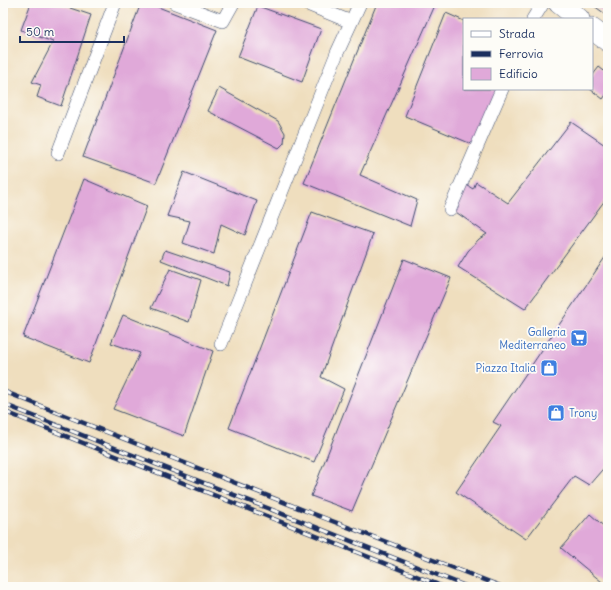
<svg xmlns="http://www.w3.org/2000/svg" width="611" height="590" font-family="Delius,sans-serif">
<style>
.building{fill:#e0a9d9}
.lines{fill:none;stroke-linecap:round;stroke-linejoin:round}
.street-casing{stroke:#3b496c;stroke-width:14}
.primary-casing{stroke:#3b496c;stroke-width:22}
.street{stroke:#fff;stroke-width:13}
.primary{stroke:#fff;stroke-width:21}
.rail-casing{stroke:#1b2f5e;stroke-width:4.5}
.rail{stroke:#fdfcf7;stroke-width:3;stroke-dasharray:9;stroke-linecap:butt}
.labels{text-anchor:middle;stroke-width:3.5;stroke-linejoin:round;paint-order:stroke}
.shop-label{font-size:11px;fill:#366cbe;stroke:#fdfcf7;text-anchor:end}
</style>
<rect width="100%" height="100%" fill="#fdfcf7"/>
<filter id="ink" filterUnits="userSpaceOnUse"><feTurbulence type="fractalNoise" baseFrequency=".025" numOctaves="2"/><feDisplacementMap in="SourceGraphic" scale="8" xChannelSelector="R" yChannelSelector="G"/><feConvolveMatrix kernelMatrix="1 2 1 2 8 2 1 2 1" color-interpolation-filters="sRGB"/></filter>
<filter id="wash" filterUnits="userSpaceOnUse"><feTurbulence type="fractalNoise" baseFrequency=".012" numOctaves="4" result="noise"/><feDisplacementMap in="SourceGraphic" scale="16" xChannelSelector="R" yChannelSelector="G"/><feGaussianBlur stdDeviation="0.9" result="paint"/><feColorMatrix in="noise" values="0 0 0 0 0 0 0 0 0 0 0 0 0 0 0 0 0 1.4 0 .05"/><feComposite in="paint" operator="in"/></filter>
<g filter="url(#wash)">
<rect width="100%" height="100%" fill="#efdebe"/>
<g id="blocks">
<path class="building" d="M31 3H55L91 15 61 106 37 97 41 85 32 82 53 42 21 30Z
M141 3H148L217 30 156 183 83 157Z
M377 3H436L360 175 417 200 410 226 304 183Z
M590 3H608V16Z
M258 6 321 29 302 82 238 57Z
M446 13 464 21V89H496L474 145 405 116Z
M599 67 608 74V92L603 99 590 89H592V76Z
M219 88 278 121 285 133 284 143 279 148 208 111Z
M571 122 608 147V196L525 309 458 267 468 251 479 239 487 234 453 210 465 184 473 189 476 182 508 203Z
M184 172 257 201 245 235 221 224 214 254 183 243 190 221 167 216Z
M84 179 147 206 89 363 23 337Z
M312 212 373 234 321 377 344 389 314 462 229 428Z
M165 250 230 272 227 286 161 260Z
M608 253V463L589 485 574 476 526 539 456 492 501 426 493 422Z
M404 259 451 278 352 511 311 496Z
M170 269 201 280 189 322 151 308Z
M123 315 213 351 184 436 113 409 140 353 111 343Z
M590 514 608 530V587L561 548Z"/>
</g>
</g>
<g filter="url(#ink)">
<use href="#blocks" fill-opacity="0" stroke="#3b496c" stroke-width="1"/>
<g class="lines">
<g class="street-casing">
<path id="street" d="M175 3 223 21 233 3
M305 3 351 22
M533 19 543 3
M58 153 115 3
M450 209 502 89
M221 344 337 53 360 3"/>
</g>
<g class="primary-casing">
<path id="primary" d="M559 3 579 19
M592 29 608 41"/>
</g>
<use href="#street" class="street"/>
<use href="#primary" class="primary"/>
<g class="rail-casing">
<path id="rail" d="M3 391 301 509 503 587
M3 404 468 587
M3 411 444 587"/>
</g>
<use href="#rail" class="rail"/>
</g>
</g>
<defs>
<g id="supermarket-square" transform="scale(0.9)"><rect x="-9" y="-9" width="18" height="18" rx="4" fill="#3f7fe0" stroke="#fdfcf7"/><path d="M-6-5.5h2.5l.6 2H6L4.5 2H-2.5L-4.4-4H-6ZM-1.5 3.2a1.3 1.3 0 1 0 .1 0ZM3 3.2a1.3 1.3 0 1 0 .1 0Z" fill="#fff"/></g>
<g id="shop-square" transform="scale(0.9)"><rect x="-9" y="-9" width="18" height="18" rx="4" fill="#3f7fe0" stroke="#fdfcf7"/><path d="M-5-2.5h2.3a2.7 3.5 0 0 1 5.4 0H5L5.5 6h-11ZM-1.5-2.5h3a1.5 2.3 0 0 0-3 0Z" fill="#fff"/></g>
</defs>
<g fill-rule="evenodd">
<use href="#supermarket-square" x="579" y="338"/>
<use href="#shop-square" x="549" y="368"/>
<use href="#shop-square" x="556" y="413"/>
</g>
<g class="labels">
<g class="shop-label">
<text x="566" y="336">Galleria<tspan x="566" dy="13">Mediterraneo</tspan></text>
<text x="536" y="372">Piazza Italia</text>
<text x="569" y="417" text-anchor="start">Trony</text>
</g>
</g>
<rect width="611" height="590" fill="none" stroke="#fdfcf7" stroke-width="16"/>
<rect x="463" y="18" width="130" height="72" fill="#fdfcf7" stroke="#a3aaba"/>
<rect x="471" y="31" width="20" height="6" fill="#ffffff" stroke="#a3aaba"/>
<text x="499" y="38" font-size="12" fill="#1b2f5e">Strada</text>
<rect x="471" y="51" width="20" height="6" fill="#1b2f5e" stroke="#a3aaba"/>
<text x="499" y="58" font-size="12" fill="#1b2f5e">Ferrovia</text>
<rect x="471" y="68" width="20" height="12" fill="#e0a9d9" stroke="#a3aaba"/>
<text x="499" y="78" font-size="12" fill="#1b2f5e">Edificio</text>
<path d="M20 36v6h104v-6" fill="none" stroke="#1b2f5e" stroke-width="2"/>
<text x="26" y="36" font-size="12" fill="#1b2f5e" stroke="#fdfcf7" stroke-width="3" paint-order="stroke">50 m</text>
</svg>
